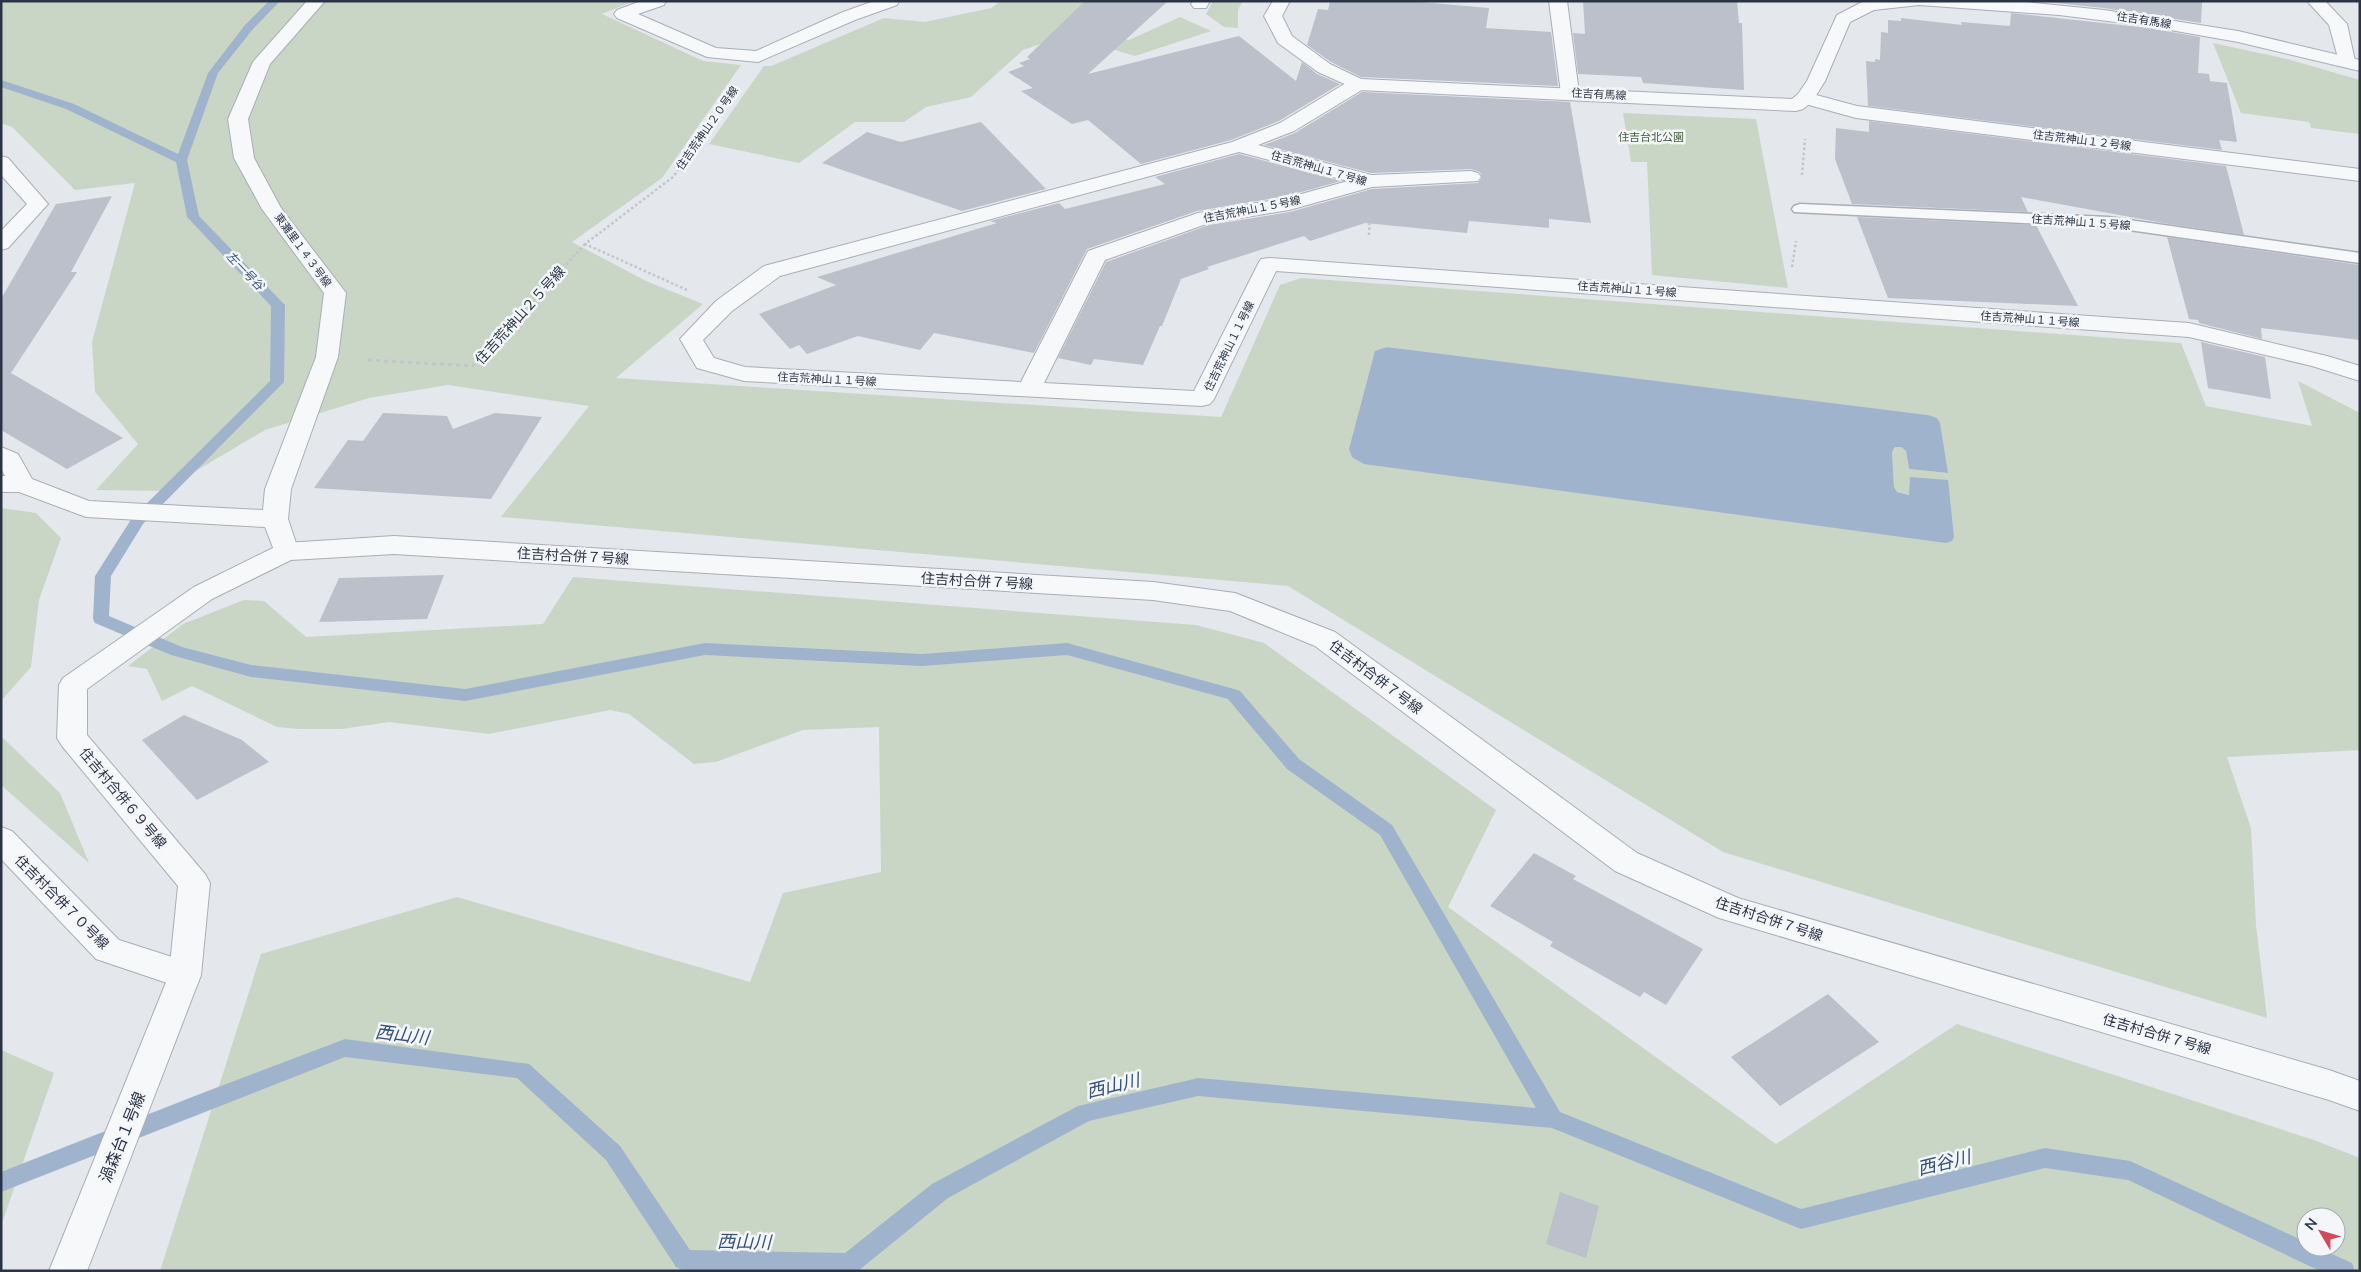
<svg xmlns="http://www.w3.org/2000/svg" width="2361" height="1272" font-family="Mulish,'Noto Sans JP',sans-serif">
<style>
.green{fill:#c9d6c5;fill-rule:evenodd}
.water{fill:#9fb4cc}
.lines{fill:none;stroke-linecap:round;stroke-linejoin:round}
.stream{fill:#9fb4cc;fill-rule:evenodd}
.building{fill:#bbc0ca}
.service-casing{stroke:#a9aeb7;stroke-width:3}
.minor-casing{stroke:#a9aeb7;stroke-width:2}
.tertiary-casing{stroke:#a9aeb7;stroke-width:2}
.path-far1{stroke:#c2c5cb;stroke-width:2.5;stroke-dasharray:2.5 2.5;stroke-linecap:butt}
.path{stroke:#c2c5cb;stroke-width:3;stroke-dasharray:4 4;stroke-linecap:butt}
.service{fill:#f7f8fa;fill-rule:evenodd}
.minor{fill:#f7f8fa;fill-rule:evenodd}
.tertiary{fill:#f7f8fa;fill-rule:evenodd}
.labels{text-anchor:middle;stroke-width:5;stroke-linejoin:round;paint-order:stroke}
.far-street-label{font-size:11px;fill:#2b3445;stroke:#f4f6f9}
.far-park-label{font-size:11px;fill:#3f6138;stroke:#f4f6f9}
.far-water-label{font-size:12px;font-style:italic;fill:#34527a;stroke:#f4f6f9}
.street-label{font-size:14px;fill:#2b3445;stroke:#f4f6f9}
.near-street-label{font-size:16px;fill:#2b3445;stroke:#f4f6f9}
.near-water-label{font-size:18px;font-style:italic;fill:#34527a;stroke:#f4f6f9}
</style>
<rect width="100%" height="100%" fill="#e4e7ec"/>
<path class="green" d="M1 1H634L602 14 703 61 741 65 662 178 572 242 646 281 703 304 616 378 1221 417 1280 285 1301 278 2181 343 2206 406 2312 426 2298 381 2360 413V750L2227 757 2251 828 2256 925 2267 1018 1723 852 1288 586 501 517 589 406 448 385 369 398 265 430 162 491 96 490 138 444 95 392 92 342 135 183 75 190 12 127 1 123ZM1387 347 1928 415 1948 473 1909 469 1906 451 1901 447H1895L1892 452 1894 487 1897 492 1910 495 1911 477 1946 543Z
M1001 1H1110L1078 28 1129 40 1180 17 1211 31 1135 56 1066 35 1023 50 971 97 926 107 904 122H855L799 163 709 144 764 66H771L884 18 925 22 991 8Z
M1213 1H1243L1238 10V28L1224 27 1206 14Z
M2213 43 2287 59 2360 80V134L2311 128 2309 122 2241 113Z
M1623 113 1756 119 1788 288 1652 275 1647 162H1631Z
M1 508 36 513 61 538 39 600 31 667 1 701Z
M573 577 1196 625 1264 643 1496 810 1448 907 1776 1144 1957 1024 2314 1140 2360 1158V1271H160L261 954 457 897 750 982 783 893 881 872 879 727 803 730 716 762 694 764 629 714 610 710 489 734 389 722 342 729H298L277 727 192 686 162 701 147 669 128 666 183 624 244 600 264 601 306 637 543 624ZM2306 1217H2336V1247H2306Z
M1 736 60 793 89 863 1 785Z
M1 1050 54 1073 1 1226Z"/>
<path class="water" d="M1387 347 1928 415 1937 418 1940 423 1948 473 1909 469 1906 451 1901 447H1895L1892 452 1894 487 1897 492 1909 495 1910 477 1948 480 1954 537 1952 541 1946 543 1364 464 1352 457 1349 449 1375 351Z"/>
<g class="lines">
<path class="stream" d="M269 1H280L253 29 218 73 187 160 199 216 285 305 284 382 143 524 111 576 109 616 182 647 251 665 465 689 705 643 922 654 1067 643 1234 689 1240 691 1299 759 1392 825 1560 1112 1801 1209 2045 1148 2130 1161 2306 1242V1247H2316L2352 1263 2355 1271H2320L2128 1180 2045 1168 1801 1229 1552 1128 1198 1096 1089 1121 948 1198 858 1271H684L676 1267 606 1160 517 1078 345 1057 1 1192V1172L205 1092 345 1039 529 1064 620 1146 690 1250 845 1253 932 1184 1078 1106 1198 1078 1536 1108 1380 835 1287 769 1228 699 1067 655 922 666 705 655 465 701 251 677 171 655 95 623 93 619 95 576 132 518 270 381 271 306 187 217 176 162 66 109 1 87V80L74 104 178 154 208 73 245 25Z"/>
</g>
<path class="building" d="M1085 1H1168L1088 74 1239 36 1296 81 1302 62 1317 74 1340 84 1279 121 1231 140 1141 164 1088 120 1072 124 1021 91 1033 88 1008 72 1024 66 1019 63 1030 59 1027 57Z
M1330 1H1409L1489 8 1486 28 1551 32 1558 86 1361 77 1331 62 1307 45 1318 9 1328 10Z
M1583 1H1737L1739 23H1742L1744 90 1643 83 1641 77 1578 74 1573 33 1585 34Z
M2037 1H2202L2201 23 2104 8Z
M2011 13 2148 28 2200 37 2198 73 2209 74 2210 81 2227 83 2237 142 2219 140 2222 150 1868 106 1866 61 1875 62V59L1880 60 1881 32 1888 33V20L1901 21V18L1962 25 1961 22 2010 26Z
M1362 92 1570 102 1591 223 1549 219V228L1469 221 1467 233 1365 223 1310 241 1304 236 1207 267 1209 269 1181 279 1162 326H1160L1143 365 1094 359 1091 365 1058 358 1106 262 1209 225 1290 212 1372 189 1478 183 1482 178 1480 172 1471 169 1371 173 1264 145 1295 133Z
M1869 121 2226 166 2244 235 2163 223 2021 197 2028 212 1852 204 1835 159 1836 128 1869 132Z
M981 122 1046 189 962 211 822 163 867 132 901 142Z
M1239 154 1341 181 1287 196 1197 211 1087 249 1034 353 934 333 920 350 858 336 807 354 799 345 790 349 759 314 836 285 817 277 997 223 990 221 1059 203 1065 209 1165 184 1155 177Z
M112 196 71 272H77L11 373 123 438 67 469 1 430V299L56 204Z
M1857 217 2036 225 2078 306 1888 298Z
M2167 237 2360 265V340L2261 328 2262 339 2199 323 2198 320 2189 319Z
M2201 342 2265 357 2271 399 2208 388Z
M383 413 447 416 453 429 495 413 542 417 491 499 314 488 348 440 363 441Z
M444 575 427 619 319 622 339 578Z
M184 715 242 740 269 762 197 800 142 740Z
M1534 853 1576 876 1573 879 1703 949 1666 1005 1644 992 1640 997 1550 946 1553 942 1490 906Z
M1828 994 1879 1042 1780 1106 1731 1057Z
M1560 1192 1599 1206 1586 1258 1546 1244Z"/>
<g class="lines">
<g class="service-casing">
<path id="service" d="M1800 204 2108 217 2360 253V263L2108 227 1794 212 1792 209 1794 206Z"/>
</g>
<g class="minor-casing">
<path id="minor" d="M307 1H325L270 64 248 119 254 158 281 208 346 293 338 357 291 489 288 519 299 552 295 558 286 561 277 558 265 527 86 517 19 492H1V476H5L1 468V447L18 454 32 479 89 501 263 510 265 489 316 357 324 293 262 209 234 158 228 119 253 62Z
M641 1H666L664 5 638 14 716 48 756 51 843 12 874 1H899L897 5 855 20 758 62 707 57 617 18 614 14 617 10Z
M1193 1H1210L1206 8H1194L1191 4Z
M1549 1H1567L1579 93 1577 97H1563L1561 93Z
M2307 1H2325L2347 24 2355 61 2352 65H2340L2329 25Z
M1358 78 1365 80 1367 84 1365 88 1294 131 1258 145 1371 175 1471 171 1478 173 1481 177 1478 181 1372 187 1289 210 1209 223 1105 260 1044 383 1194 391 1258 264 1261 259 1269 258 2189 323 2327 356 2360 366V381L2312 366 2189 337 1276 271 1214 399 1210 404 1202 406 744 381 697 368 680 339 716 301 764 266 1232 142 1280 123 1351 80ZM1239 152 1348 181 1287 198 1198 213 1088 251 1021 382 745 367 714 358 703 340 732 311 780 276Z
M1805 92 1857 106 2360 169V181L1856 118 1798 102 1796 98 1798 94Z
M1 156 8 158 48 204 8 248 1 250V231L27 204 1 175Z
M1 827 12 831 119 940 197 965 201 975 197 985 185 989 96 959 1 859Z"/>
</g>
<g class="tertiary-casing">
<path id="tertiary" d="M1273 1H1290L1282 16 1292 36 1330 64 1361 79 1792 99 1798 94 1807 81 1837 15 1864 1H2016L2104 10 2238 31 2360 60V71L2238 42 2148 26 2059 15 1919 5 1874 10 1850 22 1825 81 1812 102 1803 109 1796 111 1358 90 1318 72 1278 43 1264 16Z
M394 536 1153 582 1235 593 1335 632 1637 853 1738 898 2329 1070 2360 1081V1111L2329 1100 1719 918 1615 871 1315 646 1230 611 1153 600 394 554 291 560 212 599 87 689V735L205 874 210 883 201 975 87 1271H49L169 975 178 886 62 746 57 738 59 685 63 678 194 587 277 546 286 543Z"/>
</g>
<path class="path-far1" d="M1802 175 1805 139
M1369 235 1370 216
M1792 267 1796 241
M687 290 585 244 673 177 735 90
M516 320 585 244"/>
<path class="path" d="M368 360 473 366 517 318"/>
<use href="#service" class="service"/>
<use href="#minor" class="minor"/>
<use href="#tertiary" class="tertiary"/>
</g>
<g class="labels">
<g class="far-street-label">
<text transform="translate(2144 20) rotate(9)" y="4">住吉有馬線</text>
<text transform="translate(1599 94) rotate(3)" y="4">住吉有馬線</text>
<text transform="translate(707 128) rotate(-55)" y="4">住吉荒神山２０号線</text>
<text transform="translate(2082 140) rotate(7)" y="4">住吉荒神山１２号線</text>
<text transform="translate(1319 168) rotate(16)" y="4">住吉荒神山１７号線</text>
<text transform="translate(1252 209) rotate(-11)" y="4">住吉荒神山１５号線</text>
<text transform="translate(2081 222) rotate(4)" y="4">住吉荒神山１５号線</text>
<text transform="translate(303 250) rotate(54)" y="4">東灘里１４３号線</text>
<text transform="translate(1627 289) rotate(4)" y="4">住吉荒神山１１号線</text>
<text transform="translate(2030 319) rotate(4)" y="4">住吉荒神山１１号線</text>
<text transform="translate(1229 346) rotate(-64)" y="4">住吉荒神山１１号線</text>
<text transform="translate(827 379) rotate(3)" y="4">住吉荒神山１１号線</text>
</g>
<g class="far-park-label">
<text x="1651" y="141">住吉台北公園</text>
</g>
<g class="far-water-label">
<text transform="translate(245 271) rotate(46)" y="4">左一号谷</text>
</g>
<g class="street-label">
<text transform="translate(520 315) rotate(-48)" y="5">住吉荒神山２５号線</text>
<text transform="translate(573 556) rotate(3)" y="5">住吉村合併７号線</text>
<text transform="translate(977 581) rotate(3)" y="5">住吉村合併７号線</text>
<text transform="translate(1376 677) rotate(37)" y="5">住吉村合併７号線</text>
<text transform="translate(123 798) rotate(50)" y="5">住吉村合併６９号線</text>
<text transform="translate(62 902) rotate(45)" y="5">住吉村合併７０号線</text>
<text transform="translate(1769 919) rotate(18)" y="5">住吉村合併７号線</text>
<text transform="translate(2157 1034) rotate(16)" y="5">住吉村合併７号線</text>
</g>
<g class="near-street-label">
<text transform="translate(122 1137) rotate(-68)" y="6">渦森台１号線</text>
</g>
<g class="near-water-label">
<text transform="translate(402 1035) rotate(7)" y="6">西山川</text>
<text transform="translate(1113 1086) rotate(-13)" y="6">西山川</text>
<text transform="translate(1944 1163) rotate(-14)" y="6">西谷川</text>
<text transform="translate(744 1242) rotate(1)" y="6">西山川</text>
</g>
</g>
<rect width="2361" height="1272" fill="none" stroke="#2b3445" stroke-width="5"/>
<g transform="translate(2321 1232) rotate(308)"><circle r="24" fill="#f4f6f9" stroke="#a4a8b1"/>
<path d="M0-4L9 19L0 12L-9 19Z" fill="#d1495b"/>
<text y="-8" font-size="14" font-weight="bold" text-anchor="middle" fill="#2b3445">N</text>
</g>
</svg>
